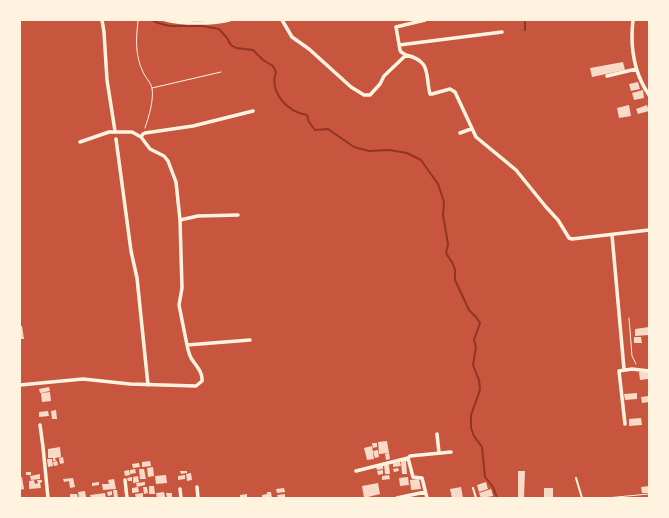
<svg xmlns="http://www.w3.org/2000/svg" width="669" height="518" font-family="'Exo 2',sans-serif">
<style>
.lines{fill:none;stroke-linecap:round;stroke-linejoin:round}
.stream{stroke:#8f3625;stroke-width:2}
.building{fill:#f7dbc8}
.path{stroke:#fff3e0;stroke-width:1}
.service{stroke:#fff3e0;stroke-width:2}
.minor{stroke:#fff3e0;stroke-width:3.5}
</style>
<rect width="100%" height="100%" fill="#c8553d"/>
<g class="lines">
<path class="stream" d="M152 20 158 23 170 26H203L219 29 227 38 231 45 236 48 253 50 263 60 273 66 276 72C269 92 287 112 307 115L309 122 315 130 328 129 354 147 369 151 389 150 407 153 421 160 438 184 444 202 443 215 448 244 446 253 453 264 455 270V280L469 310 476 317 480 323 474 340 476 347 473 365 479 380 480 390 471 415V428L474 436 482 447 485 477 493 487 497 498
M525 30V20"/>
</g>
<path class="building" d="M623 62 625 70 592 77 590 68Z
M638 82 640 89 631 91 629 84Z
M643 90 644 98 634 100 632 93Z
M629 105 631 116 619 118 617 108Z
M647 105 649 111 638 114 636 109Z
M20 326H22L24 339H20Z
M649 327V335L635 336V329Z
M634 337H641L642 343H634Z
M648 371V379L640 380 639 372Z
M49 387 50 391 40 393 39 389Z
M50 392 51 401 42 402 41 393Z
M637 393V399L625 400 624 394Z
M649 396V402L642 403 641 397Z
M56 410 57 419H52L51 411Z
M48 411 49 416 39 417V412Z
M641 418 642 425 629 426V419Z
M387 441 389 453 379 454 378 442Z
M372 443H377V447L373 448Z
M372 446 374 459 367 460 364 448Z
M60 447 61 457 55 458 56 461H53V458H48V449Z
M378 450 379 457 375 458 373 451Z
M389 453 390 459 386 460 385 454Z
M63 457 64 463 60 464 59 458Z
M47 459H52L53 466 48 467Z
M57 461 58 465 54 466 53 462Z
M150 461 151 466 142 467V462Z
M401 461H406L407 474H402Z
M400 462 401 466 393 467V463Z
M139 463 140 467 133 468 132 464Z
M384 465H389L390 474H385Z
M383 466V469L377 470 376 467Z
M153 467 154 476 148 477 147 468Z
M398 468 399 471 394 472 393 469Z
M135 469 136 473 130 474V470Z
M139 469H144L146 479H140Z
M129 470 130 475 125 476 124 471Z
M383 470V474L378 475 377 471Z
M180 471H187V473L181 474Z
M518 471H525L524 498H518Z
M26 472H31V475H26Z
M191 473 192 480 187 481 186 474Z
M40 474V479L31 480 30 476Z
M166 475 167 483 156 484 155 476Z
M185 475V479L178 480V476Z
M389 475 390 479 382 480V476Z
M138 476 139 482 133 483V477Z
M22 477 24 489 20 490V478Z
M132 477V481H128L127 478Z
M408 477 409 485 400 486 399 478Z
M73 478 75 487 70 488 69 481 64 482 63 479Z
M114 479 116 489 103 490 102 484H109L108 480Z
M419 479 421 489 411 490 410 480Z
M34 480 35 484 38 483 37 480H42V482L40 483 41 488 29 489V481Z
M99 482V485L92 486V483Z
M145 482V485L137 487 136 483Z
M486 482 488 489 479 492 477 485Z
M378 483 380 494 364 498 362 486Z
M149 486H154L155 494H149Z
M649 486V493H642L641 487Z
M138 487 139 492 132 493V488Z
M143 487H147L148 493 144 494Z
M461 487 463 498H452L450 489Z
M284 488 285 492 277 493 276 489Z
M544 488H553V498H544Z
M491 489 493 496 481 498 479 493Z
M113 490H117L118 498H114Z
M85 491 86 497 79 498 78 492Z
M112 491V495L108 496 107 492Z
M164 492 165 497 157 498 156 493Z
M267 492H271L272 498H262V495L267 494Z
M105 493 106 498H91L90 495Z
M143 493V498H136L135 494Z
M166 493H172V497L167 498Z
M70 494H77L78 498H70Z
M247 494V498H240V495Z
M285 494V498H278L277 495Z"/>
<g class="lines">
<path class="path" d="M140 20 138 21C136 40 135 55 143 72 145 77 151 83 152 88 154 100 149 116 145 128
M152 88 221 72
M629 318 632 356 636 364
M606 498 649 494"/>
<path class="service" d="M576 478 582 498
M473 488 476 498"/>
<path class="minor" d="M102 20 104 32 107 80 115 131
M166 20C180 24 215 24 229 20
M282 20 292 37 309 49 351 87 364 95H370L380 84 384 76 406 55C432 61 425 75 430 94H432L450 89 455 92 476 137 516 170 546 207 558 220 569 238 572 239 649 230
M633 20C630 46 634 73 649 95
M399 45 502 32
M406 55 401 52 400 50 396 27 425 20
M607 76 636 69
M460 133 471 129
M141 137 143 134 145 133 193 126 253 111
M116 139 131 251 137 278 148 385
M80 142 109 132H132L141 137 150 149 164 156 168 161 176 182 180 220 182 288 179 305 187 345 250 340
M180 220 198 216 238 215
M612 235 624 369
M20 385 83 379 130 384 196 386 202 381C203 372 196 366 191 358 189 354 188 350 187 345
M625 424 619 371 632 369 649 371
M40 425 43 447 48 498
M437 434 439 453
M408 458 413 477 422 478 427 498
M356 471 408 458 410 456 451 452
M125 480 127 498
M197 487 198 498
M180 489 181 498
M397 498 425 492"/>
</g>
<rect width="669" height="518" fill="none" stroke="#fff3e0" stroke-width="42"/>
</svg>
